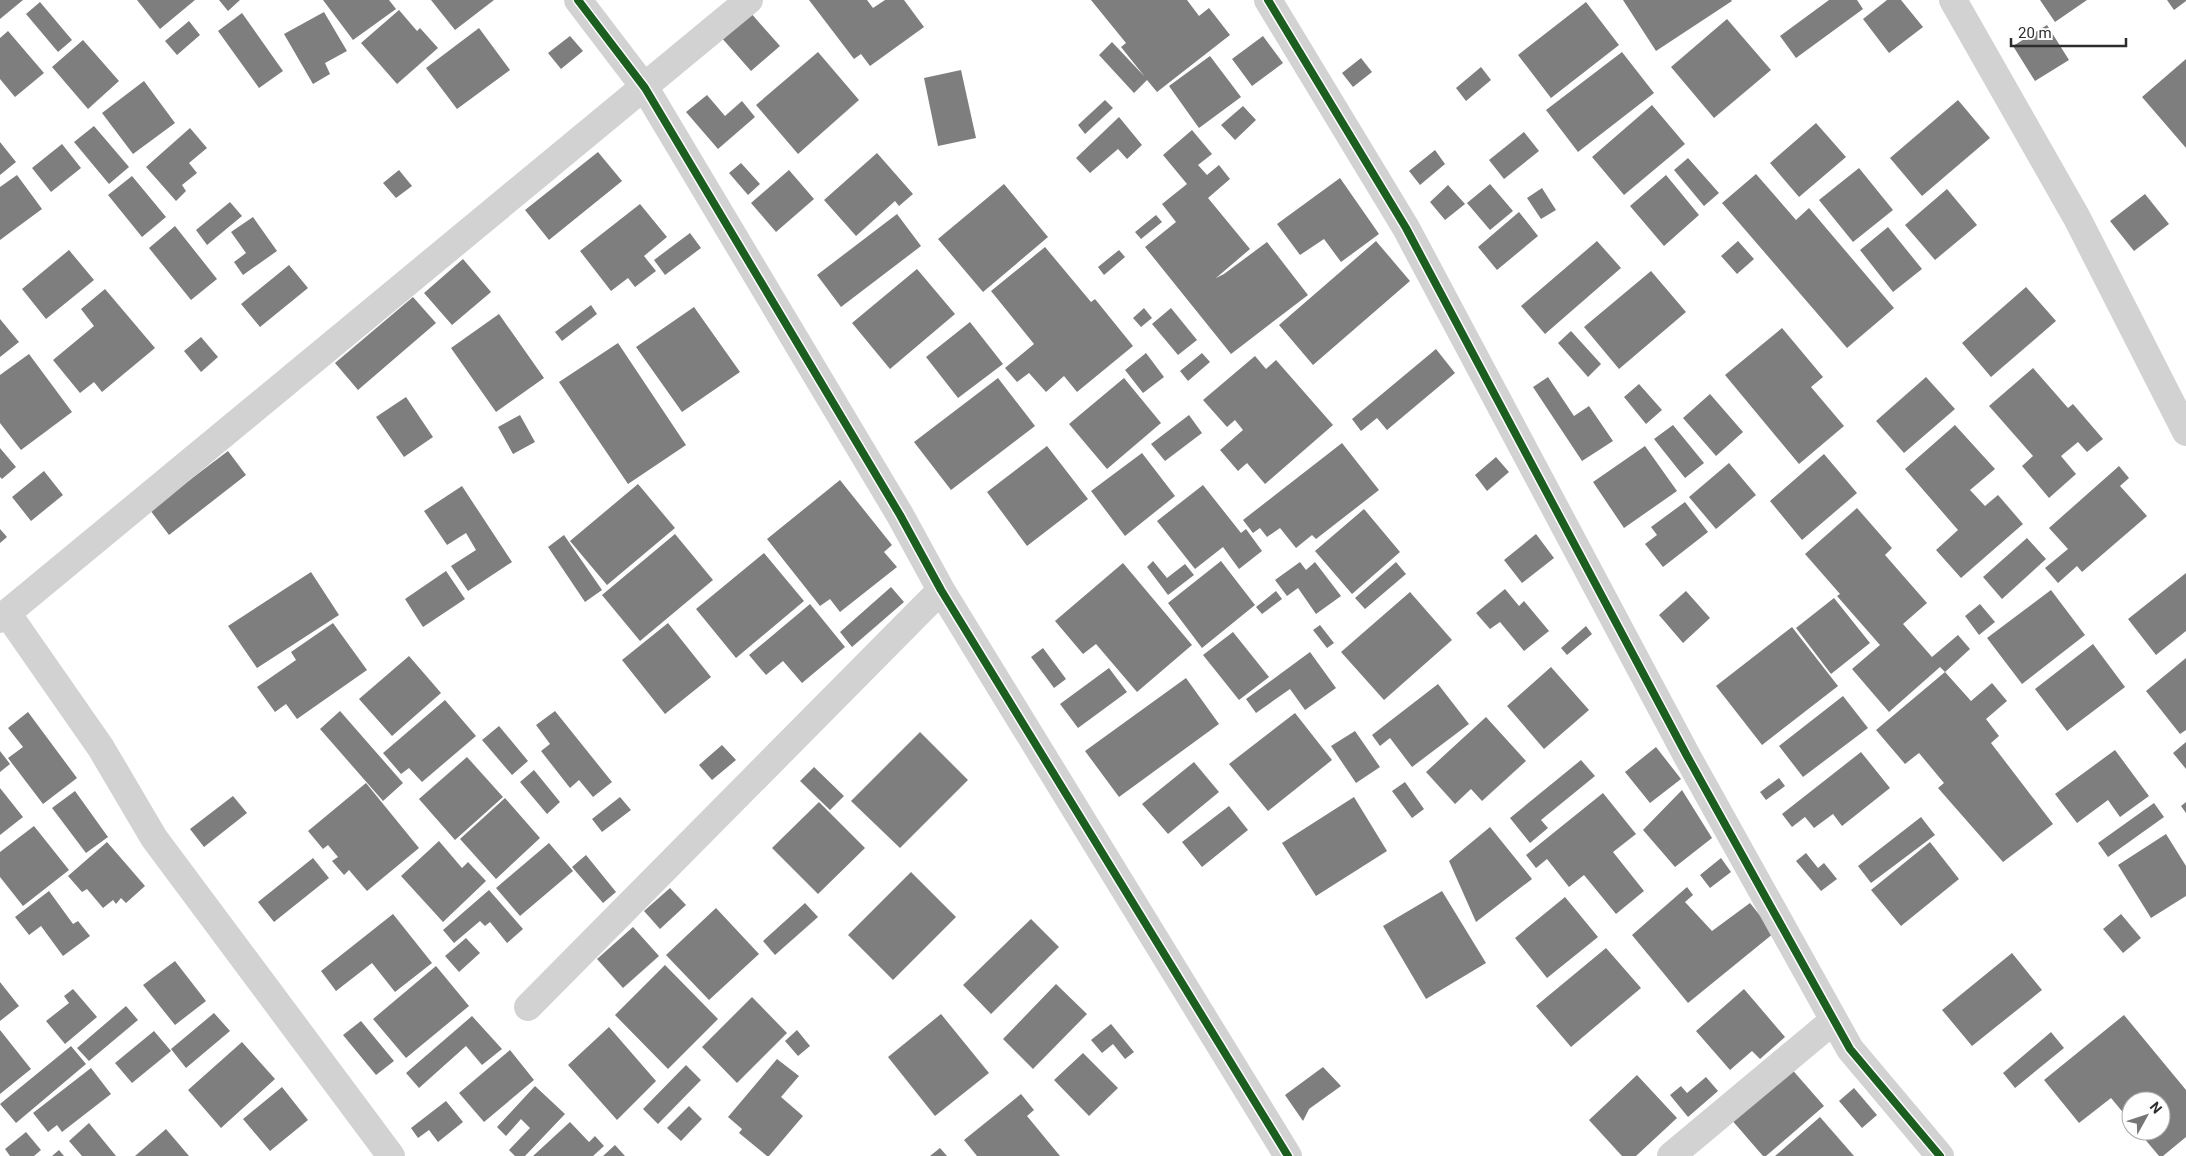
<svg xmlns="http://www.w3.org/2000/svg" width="2186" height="1156" font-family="Roboto,sans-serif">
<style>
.building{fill:#7e7e7e}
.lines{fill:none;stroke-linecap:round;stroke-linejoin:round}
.minor{stroke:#d2d2d2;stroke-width:28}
.cycleway-casing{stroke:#fff;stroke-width:11}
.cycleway{stroke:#1b5e20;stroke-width:8}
</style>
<rect width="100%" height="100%" fill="#fff"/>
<path class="building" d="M0 0H23L0 19Z
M137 0H195L160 29Z
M219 0H240L228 11Z
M323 0H389L396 9 353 40Z
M431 0H494L455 30Z
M809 0H867L873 8 885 0H904L924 27 870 66 861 54 854 59Z
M1091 0H1187L1199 16 1209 8 1230 35 1157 92 1147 80 1134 93 1099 55 1112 42 1145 77 1121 47 1126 43Z
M1623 0H1731L1732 1 1656 51Z
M1829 0H1857L1863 9 1796 58 1780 36Z
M1887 0H1901L1923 27 1889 53 1863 19Z
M2040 0H2087L2055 22Z
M2167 0H2186V1L2174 10Z
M40 2 72 40 58 52 26 14Z
M1586 2 1619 45 1551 98 1518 55Z
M399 10 417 31 420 28 438 48 397 84 361 43Z
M749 11 780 46 751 71 720 36Z
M324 12 347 51 325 63 330 74 313 84 284 34Z
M242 13 283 71 259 88 218 31Z
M1727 19 1771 70 1714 118 1671 67Z
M189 21 200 35 177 55 165 41Z
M2047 25 2069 60 2035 81 2013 46Z
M479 28 510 70 457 109 426 68Z
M8 31 44 73 15 97 0 79V38Z
M570 36 583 51 561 69 548 53Z
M1263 36 1283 63 1252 86 1232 59Z
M83 40 119 81 88 109 52 67Z
M818 52 859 100 798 154 756 105Z
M1622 52 1654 93 1578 152 1546 110Z
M1210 56 1241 97 1199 128 1169 86Z
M1361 58 1372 72 1353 87 1342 73Z
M2186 59V148L2142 97Z
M1481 67 1491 80 1466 101 1456 88Z
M961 70 976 138 938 146 924 78Z
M144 81 175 123 133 154 102 113Z
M707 95 725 116 742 101 755 117 718 149 686 112Z
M1105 100 1113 108 1085 134 1078 125Z
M1958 100 1990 138 1922 196 1890 158Z
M1652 105 1685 144 1624 195 1592 157Z
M1243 106 1256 120 1235 140 1221 125Z
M1119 117 1142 145 1127 159 1118 149 1090 173 1076 158Z
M1816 123 1846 157 1799 197 1770 163Z
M94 126 129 167 109 184 74 142Z
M190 128 207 148 189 163 197 173 182 185 186 191 176 201 146 167Z
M1192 130 1212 154 1198 165 1207 175 1219 165 1230 179 1208 198 1250 249 1216 278 1224 274 1267 242 1308 295 1231 354 1145 247 1176 222 1162 204 1187 184 1163 155Z
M1524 132 1539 151 1504 179 1489 160Z
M0 142 16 162 0 175Z
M62 144 81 168 51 192 32 168Z
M1435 150 1445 164 1420 185 1409 171Z
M598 152 622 181 549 240 525 210Z
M877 153 913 194 899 206 895 201 856 236 824 200Z
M1688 158 1719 193 1704 206 1674 170Z
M741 163 760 184 748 195 729 173Z
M1859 168 1893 210 1853 242 1819 200Z
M399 170 412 186 396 198 383 183Z
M789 170 814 199 776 232 751 203Z
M1756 174 1796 220 1809 208 1894 308 1847 348 1722 203Z
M17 175 42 209 0 240V187Z
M1666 175 1699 215 1664 246 1630 206Z
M132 176 166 217 142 237 108 195Z
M1340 178 1379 234 1341 262 1324 239 1300 255 1277 224Z
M1004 184 1048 237 983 292 938 239Z
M1490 184 1513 211 1490 230 1467 203Z
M1448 185 1465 204 1445 220 1430 202Z
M1542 188 1556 210 1541 219 1527 198Z
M1947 189 1977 225 1935 260 1905 225Z
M2145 194 2169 224 2134 251 2110 221Z
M230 202 242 216 207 245 196 230Z
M640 204 667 237 644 256 656 271 635 287 628 278 611 291 580 251Z
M1519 212 1538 236 1497 270 1478 247Z
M897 214 921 246 841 307 817 275Z
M1156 215 1162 222 1141 239 1135 232Z
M253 217 277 251 243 275 234 262 246 253 231 232Z
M175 226 217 279 191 300 149 248Z
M1888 227 1922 269 1893 292 1860 250Z
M690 233 701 248 665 275 654 260Z
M1376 241 1410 281 1313 365 1279 325Z
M1597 241 1621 268 1545 334 1521 306Z
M1738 241 1754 259 1737 274 1721 256Z
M1045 247 1091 302 1095 299 1133 346 1077 392 1064 376 1046 392 1029 373 1017 382 1005 368 1034 344 991 291Z
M69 250 94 280 46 319 22 289Z
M1119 250 1125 257 1104 275 1098 267Z
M463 259 491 292 452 325 424 293Z
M289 265 308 288 260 327 241 304Z
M917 269 955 314 890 369 852 323Z
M1651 271 1686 312 1619 369 1584 327Z
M2026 287 2056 321 1991 377 1962 343Z
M105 289 155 348 102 392 94 382 80 393 53 360 94 326 81 309Z
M413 297 436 323 358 390 335 363Z
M591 305 597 314 562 341 555 332Z
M694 307 740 372 682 412 636 347Z
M1144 308 1152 318 1141 327 1133 318Z
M1171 308 1197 340 1178 355 1152 324Z
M499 314 544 378 496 412 451 348Z
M0 319 19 342 0 357Z
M970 322 1003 364 958 398 926 357Z
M1782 328 1823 377 1811 387 1844 426 1799 464 1725 375Z
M1571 331 1601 364 1588 377 1558 343Z
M201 337 218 357 201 372 184 351Z
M618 343 686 445 628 484 559 382Z
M1436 349 1455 373 1387 430 1377 418 1361 431 1352 419Z
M1146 353 1164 377 1143 393 1125 370Z
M1202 353 1210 362 1188 381 1180 371Z
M29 354 72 412 21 450 0 423V375Z
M1255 356 1266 369 1276 360 1333 425 1265 484 1247 463 1238 471 1220 450 1243 430 1235 420 1227 427 1203 400Z
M2033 368 2068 408 2073 404 2103 439 2087 452 2078 442 2061 456 2076 474 2049 498 2022 466 2033 456 1989 406Z
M1548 377 1574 416 1589 406 1613 441 1582 461 1533 387Z
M1926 377 1955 409 1904 453 1876 421Z
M998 378 1035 426 951 490 914 442Z
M1124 378 1161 423 1107 469 1069 424Z
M1639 384 1662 410 1646 424 1624 397Z
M1710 394 1743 432 1716 456 1683 418Z
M406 397 433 437 404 457 376 417Z
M520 415 535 442 513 454 498 427Z
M1189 415 1202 433 1165 461 1151 444Z
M1673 425 1704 463 1685 478 1654 439Z
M1955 425 1995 469 1970 490 1985 506 1998 495 2023 524 1961 578 1936 550 1958 530 1905 469Z
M1342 443 1379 490 1316 539 1312 535 1296 548 1280 528 1267 537 1260 528 1253 533 1243 520Z
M1047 446 1088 499 1027 546 987 492Z
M1645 446 1677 491 1624 528 1593 482Z
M0 448 16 467 2 479 0 477Z
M228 451 246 475 169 535 150 510Z
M1142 453 1175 496 1125 536 1091 491Z
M1824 454 1857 493 1802 540 1770 501Z
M1496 457 1509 472 1487 491 1475 475Z
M1729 463 1756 495 1716 529 1689 497Z
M2119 466 2129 478 2120 486 2147 516 2082 572 2077 566 2058 583 2045 568 2068 549 2049 528Z
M44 471 63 495 31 521 12 497Z
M840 480 892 545 884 552 897 567 840 612 830 599 820 606 767 539Z
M638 484 675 528 607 585 570 541Z
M1203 485 1241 533 1246 529 1262 551 1239 569 1223 547 1195 569 1157 521Z
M462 486 512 562 468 591 451 566 476 550 466 533 447 545 424 511Z
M1685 502 1708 532 1663 567 1645 544 1657 535 1651 527Z
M1857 508 1892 548 1885 555 1927 603 1903 624 1932 657 1958 635 1970 649 1945 672 1940 667 1889 712 1852 669 1880 645 1837 596 1840 594 1805 554Z
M1364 509 1400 552 1352 594 1315 551Z
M0 529 7 537 0 543Z
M675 534 713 580 640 641 602 595Z
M1536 534 1554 558 1522 583 1504 560Z
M564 535 602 590 585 602 548 547Z
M2027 538 2046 559 2002 599 1983 577Z
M764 553 804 601 736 658 696 609Z
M1153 561 1167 578 1185 564 1194 575 1168 595 1147 567Z
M1221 561 1255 605 1202 648 1168 603Z
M1300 562 1306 570 1315 562 1341 596 1316 614 1298 588 1287 596 1275 580Z
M1396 562 1406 574 1365 609 1355 598Z
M1123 563 1192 645 1137 692 1096 644 1083 654 1055 621Z
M446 571 465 599 423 627 405 599Z
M311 572 339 615 257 668 228 626Z
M2186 573V631L2156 655 2128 619Z
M891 587 904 602 852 647 840 632Z
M1505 589 1519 606 1524 601 1549 631 1524 651 1500 622 1490 629 1476 613Z
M2051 590 2085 635 2022 684 1987 638Z
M1276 591 1282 599 1262 614 1256 607Z
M1686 591 1710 618 1683 643 1659 615Z
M1410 592 1452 640 1384 700 1341 652Z
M1834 598 1870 643 1831 674 1796 628Z
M810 604 845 647 802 683 783 661 766 675 749 655Z
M1980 604 1995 622 1979 635 1965 616Z
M333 623 367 670 297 719 286 704 275 712 257 687 296 660 291 652Z
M668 623 711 677 665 714 622 660Z
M1320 625 1334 643 1327 648 1313 630Z
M1586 626 1592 634 1567 655 1561 648Z
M1792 627 1838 686 1762 745 1716 686Z
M1233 632 1269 677 1239 700 1203 655Z
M2093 644 2125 687 2067 731 2035 689Z
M1043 648 1066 679 1054 688 1031 657Z
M1310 652 1336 688 1305 710 1290 689 1256 713 1246 699Z
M409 656 441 693 392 736 359 699Z
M2186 658V730L2180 734 2146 691Z
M1551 667 1589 710 1544 749 1507 706Z
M1109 668 1127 692 1078 728 1060 704Z
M1945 672 1971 701 1992 683 2007 701 1986 719 1999 736 1991 743 2053 824 2003 862 1938 788 1944 783 1919 753 1905 764 1876 730Z
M1186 678 1219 724 1119 797 1085 751Z
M1438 684 1469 724 1412 767 1390 738 1380 746 1372 735Z
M1843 696 1868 728 1803 777 1779 746Z
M445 700 476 736 422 782 409 768 401 774 383 753Z
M340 711 403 783 383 801 320 729Z
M555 711 612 782 593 797 579 780 570 788 541 751 550 744 536 725Z
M28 712 77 778 43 804 8 758 23 747 8 728Z
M1295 713 1332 760 1268 811 1229 764Z
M1486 717 1526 761 1482 801 1471 789 1455 804 1426 772Z
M499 726 528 761 512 775 482 740Z
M1355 731 1380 767 1356 783 1331 746Z
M920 732 968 780 900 848 851 801Z
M2186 742V769L2173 753Z
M722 745 736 760 712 780 699 765Z
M1656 747 1681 779 1650 803 1625 772Z
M2115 750 2149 796 2120 817 2108 800 2077 823 2055 794Z
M0 751 10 764 0 772Z
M1861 752 1890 788 1842 826 1833 814 1814 828 1805 817 1792 827 1782 814Z
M467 757 503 797 455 840 419 799Z
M1581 760 1595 776 1541 820 1548 828 1530 843 1510 818Z
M1194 762 1219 792 1168 834 1142 804Z
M814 767 844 796 830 810 800 781Z
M534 770 560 802 547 814 520 782Z
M1779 778 1785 786 1766 800 1760 792Z
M1405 782 1424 809 1412 818 1392 791Z
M366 783 419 848 367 891 349 870 344 875 332 861 338 857 328 845 323 849 308 831Z
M0 788 23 817 0 835Z
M1682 790 1712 838 1675 867 1643 830Z
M75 791 108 837 86 853 52 808Z
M1603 793 1636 834 1613 852 1644 891 1616 914 1584 875 1569 887 1547 859 1536 868 1526 855Z
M233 796 247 813 204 847 190 829Z
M620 797 631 810 602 832 592 819Z
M1354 797 1387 851 1316 896 1282 843Z
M505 798 540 838 496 879 460 839Z
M819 802 865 848 818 894 772 848Z
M2186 802V813L2181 806Z
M2154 803 2164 817 2108 857 2098 843Z
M1229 806 1248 830 1202 867 1182 842Z
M1921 817 1935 835 1871 883 1858 866Z
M34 826 69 870 23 906 0 877V852Z
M1490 827 1532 879 1476 922 1449 861Z
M2166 834 2186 866V896L2151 918 2118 865Z
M439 841 462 868 468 862 486 881 443 922 401 876Z
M107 842 145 886 126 903 121 898 116 904 113 900 103 908 87 889 82 892 68 876Z
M1930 842 1959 879 1901 926 1871 890Z
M549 843 573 871 520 916 496 888Z
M1806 853 1818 868 1824 863 1837 879 1821 891 1796 861Z
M586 855 616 892 603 903 572 867Z
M313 858 329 878 274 922 258 902Z
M1721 858 1731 872 1710 888 1700 875Z
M911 872 956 917 893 980 848 935Z
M1687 887 1693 895 1685 902 1712 931 1750 903 1774 933 1688 1003 1632 935Z
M670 888 686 905 660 929 644 911Z
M489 890 523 929 507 943 490 922 485 926 480 921 454 943 443 930Z
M49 891 73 924 78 921 90 936 63 956 41 926 29 935 15 917Z
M1442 891 1486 963 1426 999 1383 926Z
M1565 897 1598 937 1547 978 1515 938Z
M805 903 818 917 775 955 763 941Z
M716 908 759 954 709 1000 666 955Z
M393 914 432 963 395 992 372 963 336 991 321 971Z
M2121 914 2141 938 2123 953 2103 929Z
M1031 919 1059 947 991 1014 963 985Z
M633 927 659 956 623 988 597 959Z
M466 938 480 953 459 972 445 956Z
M1606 948 1641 988 1571 1047 1536 1006Z
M2012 953 2042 990 1972 1046 1942 1010Z
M175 961 206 1001 175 1025 143 985Z
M665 965 718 1019 668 1069 615 1015Z
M436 966 469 1006 406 1058 373 1019Z
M0 982 19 1006 0 1021Z
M1056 984 1087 1014 1033 1069 1003 1039Z
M73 989 97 1017 65 1044 46 1021 69 1003 64 996Z
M1744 989 1785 1037 1760 1059 1752 1051 1730 1070 1696 1031Z
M752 997 787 1033 737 1083 702 1047Z
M126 1006 138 1020 89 1061 77 1048Z
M214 1013 230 1031 186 1068 171 1049Z
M941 1014 989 1073 935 1116 888 1057Z
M2124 1015 2186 1090V1137L2163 1156H2159L2138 1131H2161V1101H2131V1122L2111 1098 2079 1123 2044 1080Z
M472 1016 502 1049 482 1065 466 1046 419 1088 406 1073Z
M361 1021 394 1061 376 1075 343 1035Z
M1111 1024 1134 1052 1125 1059 1113 1044 1102 1053 1091 1040Z
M609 1027 656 1081 617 1120 568 1065Z
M0 1030 31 1069 0 1094Z
M797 1030 810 1046 798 1056 785 1041Z
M154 1031 171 1051 132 1083 115 1063Z
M2051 1032 2064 1048 2015 1088 2003 1073Z
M242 1042 275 1079 221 1128 188 1090Z
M71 1046 86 1064 16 1123 0 1104Z
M510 1050 534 1080 484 1122 459 1093Z
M1083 1053 1118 1088 1089 1116 1054 1080Z
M777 1059 799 1076 781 1097 803 1116 769 1156H767L739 1133 742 1129 728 1117Z
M686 1065 701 1080 658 1124 643 1109Z
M1789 1066 1824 1106 1766 1156H1763L1730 1118Z
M1323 1067 1341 1086 1309 1109 1303 1121 1285 1095Z
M91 1068 111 1094 62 1132 57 1125 48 1132 33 1113Z
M1637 1075 1677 1118 1636 1156H1622L1589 1120Z
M1706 1077 1718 1091 1688 1117 1670 1095 1681 1086 1687 1093Z
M535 1086 565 1114 525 1156H515L509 1150 530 1128 521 1119 506 1136 497 1127Z
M282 1087 308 1120 270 1151 243 1119Z
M1854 1088 1877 1115 1862 1128 1839 1101Z
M1021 1094 1034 1110 1027 1116 1060 1156H977L964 1140Z
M446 1101 463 1122 438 1142 429 1130 418 1138 411 1128Z
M689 1106 702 1119 681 1141 667 1128Z
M1820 1117 1854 1156H1775Z
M570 1122 589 1142 595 1136 604 1146 593 1156H533Z
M89 1123 116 1156H82L69 1141Z
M166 1129 189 1156H135Z
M26 1132 41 1150 34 1156H10L5 1149Z
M615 1145 625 1156H603Z
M940 1148 947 1156H930Z
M59 1150 64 1156H52Z"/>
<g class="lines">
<path class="minor" d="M578 0 645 88 900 515 941 590 1288 1156
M1268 0 1406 228 1687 756 1850 1049 1940 1156
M1953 0 2077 218 2186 432
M7 613 101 748 154 838 391 1156
M0 619 749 0
M528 1007 941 590
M1671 1156 1834 1020"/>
<g class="cycleway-casing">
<path id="cycleway" d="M578 0 645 88 900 515 941 590 1288 1156
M1268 0 1406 228 1687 756 1850 1049 1940 1156"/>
</g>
<use href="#cycleway" class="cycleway"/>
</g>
<g transform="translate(2146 1116) rotate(50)"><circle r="24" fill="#ffffff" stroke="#ababab"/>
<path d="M0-4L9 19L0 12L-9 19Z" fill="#767676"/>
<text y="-8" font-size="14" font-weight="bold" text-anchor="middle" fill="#2d2d2d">N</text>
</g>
<path d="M2011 38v8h115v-8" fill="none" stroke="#2d2d2d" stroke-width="2.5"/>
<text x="2018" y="38" font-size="15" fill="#2d2d2d" stroke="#ffffff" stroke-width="4" paint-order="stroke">20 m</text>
</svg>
